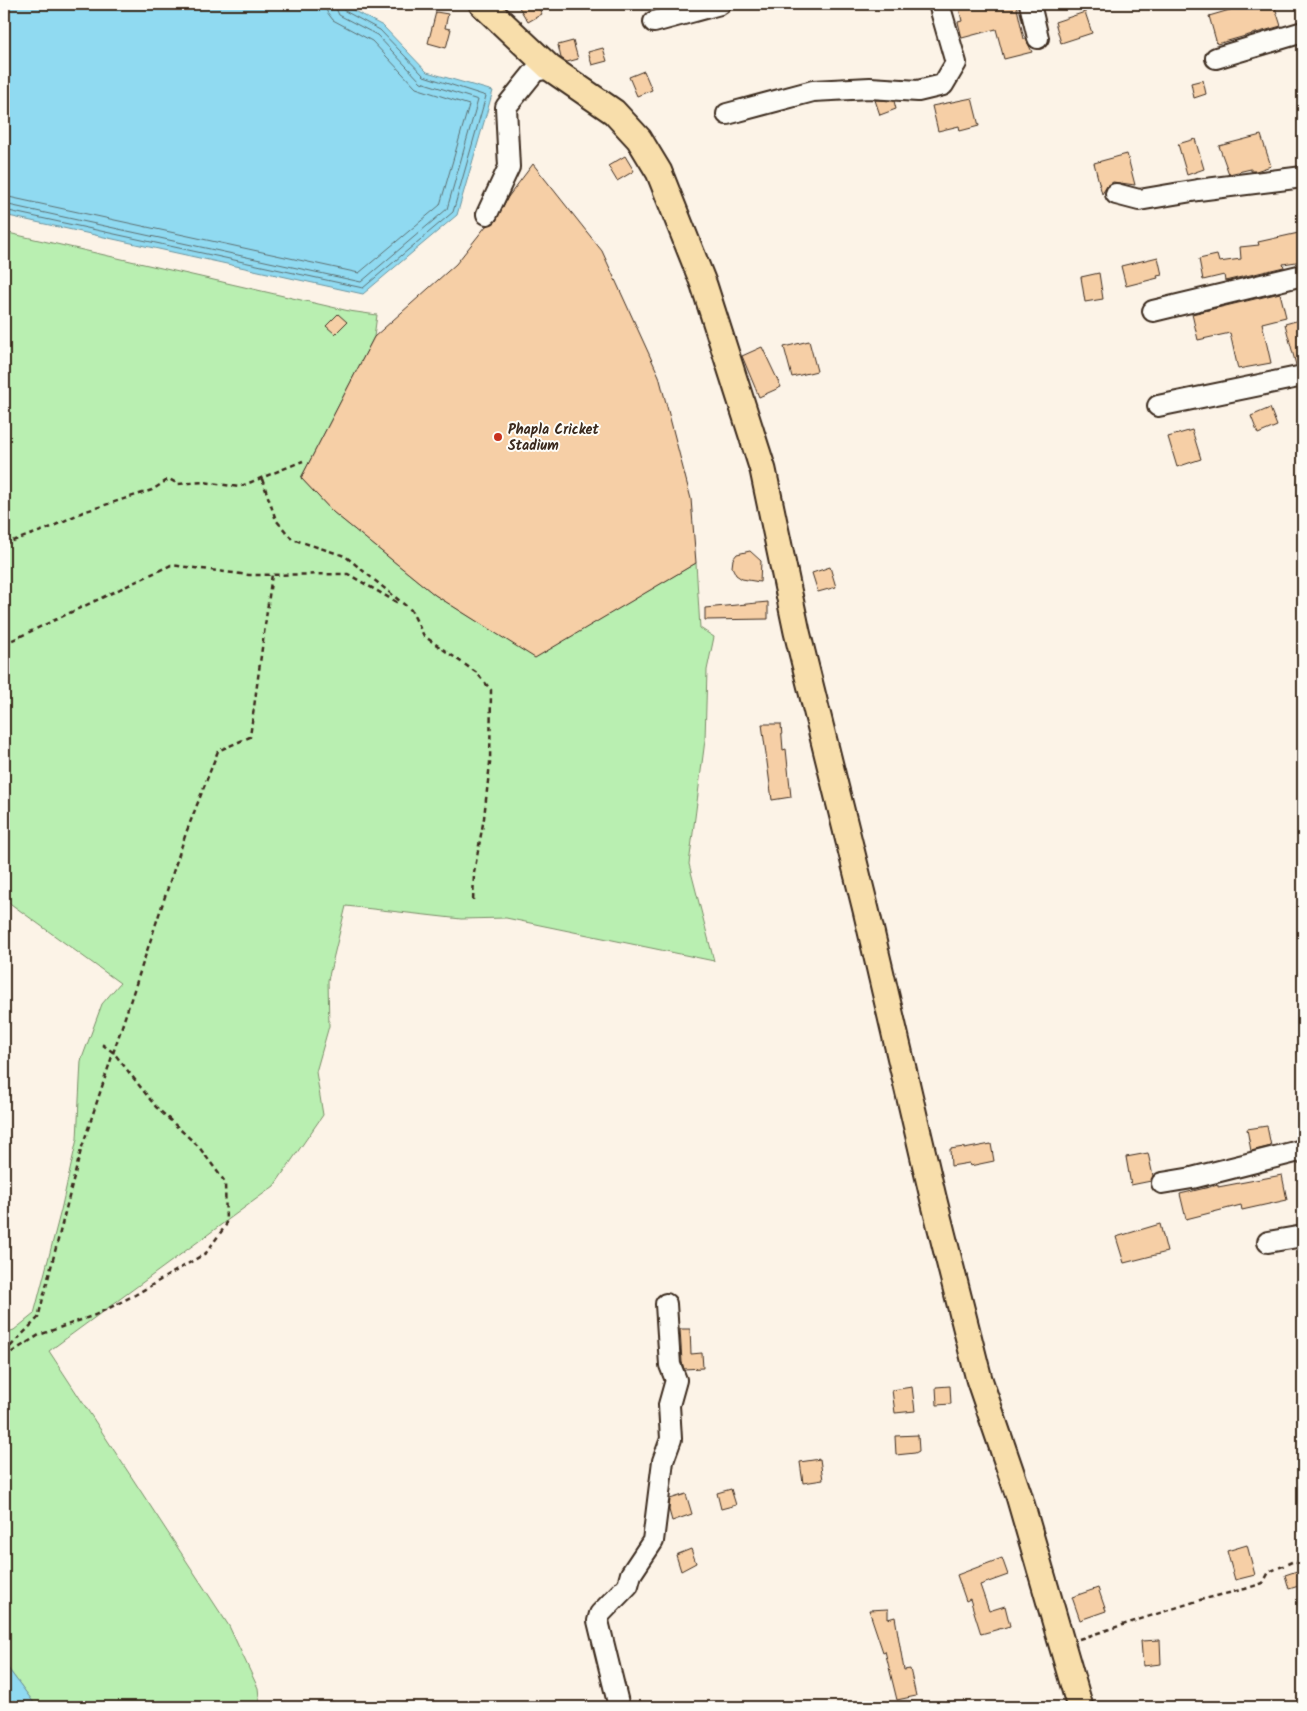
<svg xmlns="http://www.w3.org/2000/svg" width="1307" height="1711" font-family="Kalam,sans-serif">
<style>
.green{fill:#b9efb1;stroke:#7a8c68}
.water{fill:#90daf1;stroke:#6e949d}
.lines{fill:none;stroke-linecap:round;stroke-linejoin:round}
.shore{stroke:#5d7072;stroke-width:1}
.building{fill:#f6cfa6;stroke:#3b2a1e}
.minor-casing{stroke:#3b2a1e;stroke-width:24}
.major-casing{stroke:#3b2a1e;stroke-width:29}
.path{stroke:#3b2a1e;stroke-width:2.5;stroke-dasharray:5 4;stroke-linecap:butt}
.minor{stroke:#fdfcf7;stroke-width:20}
.major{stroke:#f8deab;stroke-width:25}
.poi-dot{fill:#c8321e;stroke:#fdfcf7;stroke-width:2}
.labels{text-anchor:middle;stroke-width:4;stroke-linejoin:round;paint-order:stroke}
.poi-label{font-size:14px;font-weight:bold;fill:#3b2a1e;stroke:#fdfcf7;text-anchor:start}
</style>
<rect width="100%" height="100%" fill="#fcf3e7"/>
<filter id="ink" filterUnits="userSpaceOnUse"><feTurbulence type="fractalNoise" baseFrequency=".02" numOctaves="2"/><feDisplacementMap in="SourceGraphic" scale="10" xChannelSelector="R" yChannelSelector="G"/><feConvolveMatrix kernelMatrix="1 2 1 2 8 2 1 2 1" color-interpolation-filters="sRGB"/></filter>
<g filter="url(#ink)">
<path class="green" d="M4 232 349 311 377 315 374 337 301 478 333 512 435 595 535 657 696 563 700 628 714 637 707 670 705 740 689 864 714 961 506 918 461 919 346 906 328 980 329 1026 316 1072 323 1115 274 1186 49 1351 229 1626 258 1688 260 1707H37L4 1663V1333L14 1330 34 1314 61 1210 77 1139 81 1061 102 1004 120 983 4 899Z"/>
<path class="water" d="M4 4H341L383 26 427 72 493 91 457 215 363 294 4 215Z
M4 1663 37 1707H4Z"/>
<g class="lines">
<path class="shore" d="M4 196 359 273 440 205 469 105 416 88 372 41 333 20 327 12 326 4
M4 204 361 282 447 209 478 100 421 82 377 35 339 15 334 4
M4 210 363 288 453 212 486 96 424 76 380 30 343 10 340 4"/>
</g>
<path class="building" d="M517 4H536L542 14 528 22Z
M958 4H1016L1024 39H1026L1032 52 1004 59 996 29 962 38 958 22 962 21Z
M1250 4H1274L1281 26 1217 44 1209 16Z
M436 12 448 14 445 28 451 29 446 48 428 43Z
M1085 12 1092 33 1061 43 1055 22Z
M573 41 578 59 567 62 561 58 558 45Z
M603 48 607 61 592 65 588 52Z
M644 71 652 90 637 96 629 77Z
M1203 80 1206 94 1194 98 1191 83Z
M972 98 979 126 960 131 959 126 938 131 932 106Z
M875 100 894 101 896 109 880 115Z
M1261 135 1271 166 1256 171H1251V169L1229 174 1219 146Z
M1195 139 1204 169 1187 175 1178 144Z
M1127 154 1135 185 1113 182 1107 186 1102 194 1094 163Z
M625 156 634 171 617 181 608 166Z
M533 164 602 251 659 376 691 499 696 563 535 658 435 595 333 512 301 478 374 337 456 264 486 226 494 223 508 197Z
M1303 232V261L1283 264 1284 267 1225 281 1224 275 1203 280 1199 259 1217 255 1219 262 1241 259 1240 247 1259 245 1258 242Z
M1158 257 1162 275 1157 276 1158 278 1126 286 1121 266Z
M1099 273 1103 299 1085 302 1081 277Z
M1280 293 1286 317 1262 323 1271 363 1238 369 1230 333 1198 340 1192 314Z
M338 314 347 322 335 334 326 326Z
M1303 319V364L1296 365 1285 324Z
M809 341 817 371 792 377 784 347Z
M762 347 781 387 759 397 742 356Z
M1270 408 1277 426 1258 434 1251 416Z
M1192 430 1201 459 1177 467 1168 437Z
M750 551 761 561 760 582 742 579 736 575 732 567 733 559 737 554Z
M830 567 836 587 818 592 812 573Z
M768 602V619L705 620V608Z
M762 724H781L783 750 786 749 791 797 772 800Z
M1267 1126 1271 1146 1251 1151 1247 1129Z
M991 1144 994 1161 970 1166 969 1163 951 1166 950 1149 964 1147V1149Z
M1148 1153 1153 1176 1151 1181 1131 1185 1126 1157Z
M1282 1175 1287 1200 1242 1210 1241 1205 1186 1219 1180 1194 1218 1185V1187Z
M1160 1224 1167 1252 1124 1263 1116 1237Z
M680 1329H690L691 1354 702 1353 703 1368 684 1369 682 1362Z
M950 1386 951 1404 937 1405 936 1387Z
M912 1387 915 1411 895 1413 892 1390Z
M918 1435 919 1451 915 1453 896 1455 895 1436Z
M820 1459 823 1480 803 1483 800 1462Z
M731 1489 736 1505 721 1509 717 1493Z
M686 1494 692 1514 672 1521 669 1510 670 1499Z
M1247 1545 1255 1575 1235 1580 1227 1551Z
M691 1549 696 1563 681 1571 676 1555Z
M1002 1558 1008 1575 980 1585 989 1611 1005 1606 1010 1626 981 1634 970 1599 966 1601 957 1575Z
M1297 1571 1302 1585 1289 1589 1285 1575Z
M1098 1588 1106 1611 1080 1620 1072 1597Z
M888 1609V1619L895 1617 904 1670 910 1669 916 1696 897 1700 885 1651 883 1652 869 1610Z
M1160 1640 1161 1664 1143 1666 1141 1641Z"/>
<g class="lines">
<g class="minor-casing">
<path id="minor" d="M1030 4 1038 38
M654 22 720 4
M1216 58 1303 32
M727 114 813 91 870 88 918 91 943 85 956 63 939 4
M1116 194 1139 200 1198 190 1303 177
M487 214 509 167 506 107 535 71 550 68
M1153 311 1303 275
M1158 406 1303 376
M1162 1183 1192 1178 1303 1150
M1268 1242 1303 1236
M619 1707 598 1621 600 1614 628 1585 631 1574 653 1541 663 1461 671 1439 669 1405 676 1380 670 1365 666 1304"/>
</g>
<g class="major-casing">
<path id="major" d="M482 4 550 68 614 112 639 139 659 172 704 285 763 470 797 632 866 910 933 1197 979 1379 1019 1496 1080 1707"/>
</g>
<path class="path" d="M262 479 276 520 292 539 345 556 411 610 424 636 477 673 491 690 490 763 484 818 474 873 473 902
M4 544 47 529 83 512 152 490 169 479 178 484 204 482 239 487 303 461
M4 644 171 565 249 575 348 574 398 603
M4 1353 38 1318 81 1150 186 833 218 751 250 737 272 574
M4 1357 39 1335 95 1315 135 1295 206 1253 226 1225 225 1182 199 1147 156 1107 114 1053 99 1042
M1079 1639 1200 1600 1245 1589 1263 1583 1269 1572 1292 1562 1303 1564"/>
<use href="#minor" class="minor"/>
<use href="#major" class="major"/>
</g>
</g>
<circle class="poi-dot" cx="498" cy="437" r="5"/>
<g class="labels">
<g class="poi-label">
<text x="508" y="434">Phapla Cricket<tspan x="508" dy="16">Stadium</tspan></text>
</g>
</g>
<rect width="1307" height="1711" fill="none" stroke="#fdfcf7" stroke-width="20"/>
<rect x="10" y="10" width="1287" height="1691" fill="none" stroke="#3b2a1e" stroke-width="2" filter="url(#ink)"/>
</svg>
